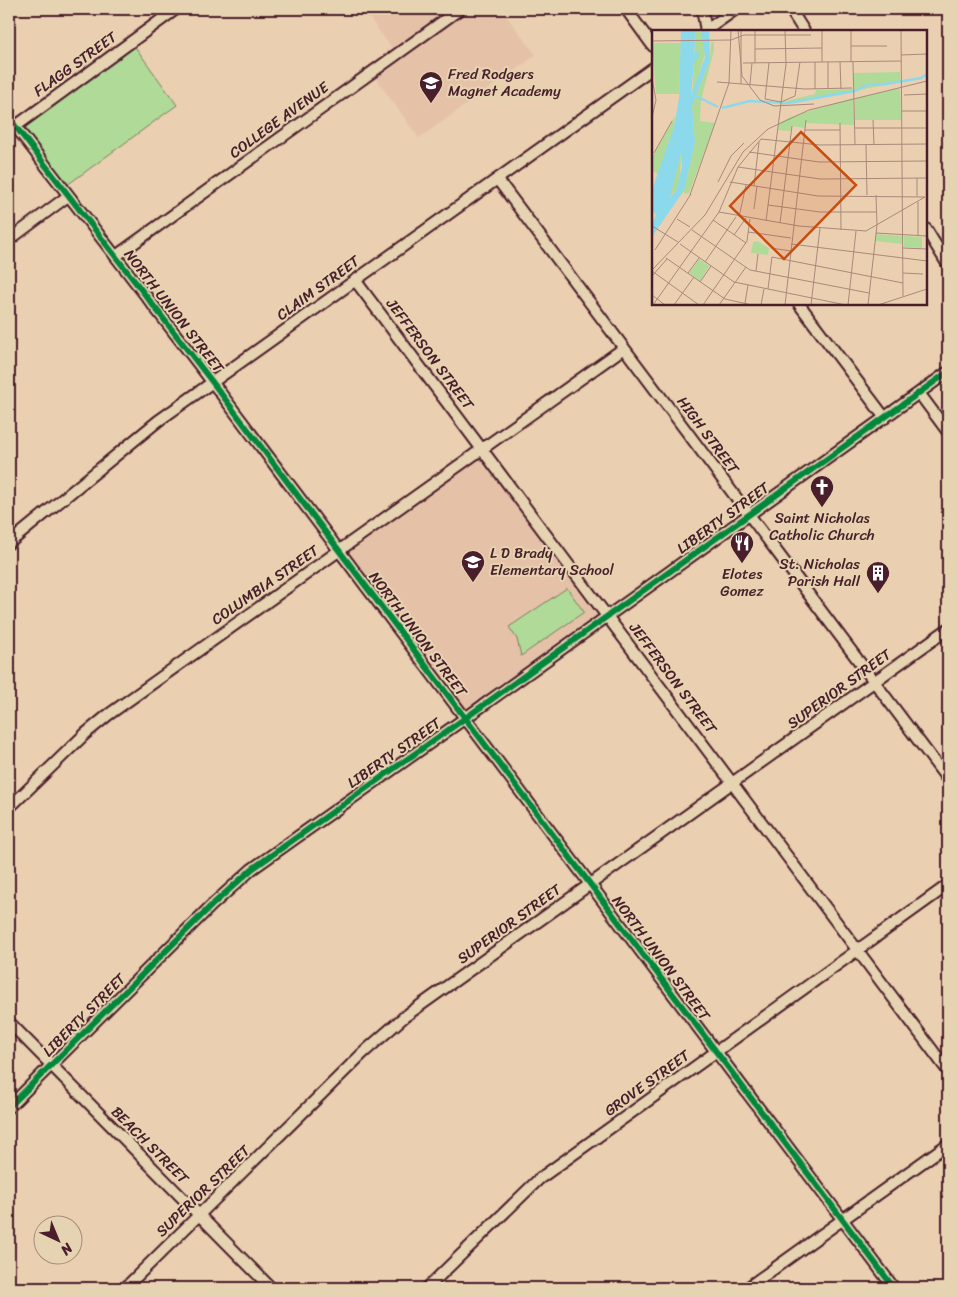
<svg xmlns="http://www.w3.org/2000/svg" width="957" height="1297" font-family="Sriracha,sans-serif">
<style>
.built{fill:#e5c1a8}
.green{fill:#b0da97;stroke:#7d7c61}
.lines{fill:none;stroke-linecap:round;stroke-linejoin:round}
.minor-casing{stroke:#4a1f2b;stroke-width:14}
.minor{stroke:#e6d3b1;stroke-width:10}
.cycleway-casing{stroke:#e6d3b1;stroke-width:9}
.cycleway{stroke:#00873e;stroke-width:6}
.labels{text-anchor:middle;stroke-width:4;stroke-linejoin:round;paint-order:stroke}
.street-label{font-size:15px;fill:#4a1f2b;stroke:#e6d3b1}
.poi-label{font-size:15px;fill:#4a1f2b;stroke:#e6d3b1;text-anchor:start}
.inset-river{fill:none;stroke:#8cd9ec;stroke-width:2.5}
.inset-road{fill:none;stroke:#aa897b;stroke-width:1}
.view{fill:#c84d12;fill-opacity:0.15;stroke:#c84d12;stroke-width:2.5}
.inset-edge{fill:none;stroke:#4a1f2b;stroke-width:2.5}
</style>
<rect width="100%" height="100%" fill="#eacfb0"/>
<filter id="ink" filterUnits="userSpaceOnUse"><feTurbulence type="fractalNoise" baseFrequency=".02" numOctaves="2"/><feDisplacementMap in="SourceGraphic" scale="10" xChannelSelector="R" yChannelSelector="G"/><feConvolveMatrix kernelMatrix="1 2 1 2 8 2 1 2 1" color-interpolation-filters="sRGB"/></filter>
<g filter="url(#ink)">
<path class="built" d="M363 9H501L536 55 419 138 369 69 394 51Z
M479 450 602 615 465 712 343 551Z"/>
<path class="green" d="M133 44 177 105 63 188 19 127Z
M567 588 584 612 521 656 517 639 509 627Z"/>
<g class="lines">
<g class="minor-casing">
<path id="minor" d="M626 9 653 46
M702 9 706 31
M790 9 804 31
M705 31 736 9
M9 118 213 383 894 1288
M16 126 176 9
M498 180 948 780
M926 229 948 265
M9 240 68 196
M116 256 460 9
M355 280 948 1071
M799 304 885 418
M919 393 948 432
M9 543 158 421 653 68
M9 808 85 734 108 715 624 348
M9 1022 271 1288
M9 1107 212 905 252 869 478 709 948 372
M125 1288 363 1053 404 1017 948 629
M427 1288 539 1179 948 885
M747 1288 948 1144"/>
</g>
<use href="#minor" class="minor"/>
<g class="cycleway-casing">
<path id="cycleway" d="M9 118 213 383 894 1288
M9 1107 212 905 252 869 478 709 948 372"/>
</g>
<use href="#cycleway" class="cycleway"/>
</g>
</g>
<defs>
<g id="school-pin" transform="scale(1.25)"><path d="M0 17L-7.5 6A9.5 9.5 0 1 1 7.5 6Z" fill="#4a1f2b" stroke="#e6d3b1"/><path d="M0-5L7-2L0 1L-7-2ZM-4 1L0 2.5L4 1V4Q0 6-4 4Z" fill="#fff"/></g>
<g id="church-pin" transform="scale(1.25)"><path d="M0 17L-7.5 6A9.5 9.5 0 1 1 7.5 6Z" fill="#4a1f2b" stroke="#e6d3b1"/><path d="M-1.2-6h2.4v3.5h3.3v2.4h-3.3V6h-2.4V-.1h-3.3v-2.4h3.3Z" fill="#fff"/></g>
<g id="restaurant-pin" transform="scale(1.25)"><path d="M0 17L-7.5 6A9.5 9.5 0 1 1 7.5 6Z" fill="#4a1f2b" stroke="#e6d3b1"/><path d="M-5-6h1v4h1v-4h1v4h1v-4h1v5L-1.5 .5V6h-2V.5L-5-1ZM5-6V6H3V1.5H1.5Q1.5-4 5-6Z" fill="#fff"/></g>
<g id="building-pin" transform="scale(1.25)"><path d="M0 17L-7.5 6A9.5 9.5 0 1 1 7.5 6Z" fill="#4a1f2b" stroke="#e6d3b1"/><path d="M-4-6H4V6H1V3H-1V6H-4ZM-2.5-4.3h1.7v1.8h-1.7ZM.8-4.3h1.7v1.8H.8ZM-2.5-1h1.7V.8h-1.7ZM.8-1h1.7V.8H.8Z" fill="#fff"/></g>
</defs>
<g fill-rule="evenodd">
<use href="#school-pin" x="431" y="83"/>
<use href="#church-pin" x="822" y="487"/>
<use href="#restaurant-pin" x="742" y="543"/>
<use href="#school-pin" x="473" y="562"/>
<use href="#building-pin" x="878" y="573"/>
</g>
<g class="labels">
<g class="street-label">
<text transform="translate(75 64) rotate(-36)" y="5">FLAGG STREET</text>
<text transform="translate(279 120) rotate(-36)" y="5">COLLEGE AVENUE</text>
<text transform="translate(318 288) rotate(-36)" y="5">CLAIM STREET</text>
<text transform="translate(174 311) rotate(52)" y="5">NORTH UNION STREET</text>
<text transform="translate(430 354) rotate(53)" y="5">JEFFERSON STREET</text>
<text transform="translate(708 435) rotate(53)" y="5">HIGH STREET</text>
<text transform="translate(723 518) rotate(-36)" y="5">LIBERTY STREET</text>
<text transform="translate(265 585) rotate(-35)" y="5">COLUMBIA STREET</text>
<text transform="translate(418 634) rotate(53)" y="5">NORTH UNION STREET</text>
<text transform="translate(673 678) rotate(53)" y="5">JEFFERSON STREET</text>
<text transform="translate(839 689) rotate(-36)" y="5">SUPERIOR STREET</text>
<text transform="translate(394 753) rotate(-35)" y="5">LIBERTY STREET</text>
<text transform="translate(509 924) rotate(-36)" y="5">SUPERIOR STREET</text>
<text transform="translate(661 958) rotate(53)" y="5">NORTH UNION STREET</text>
<text transform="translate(84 1015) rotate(-45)" y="5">LIBERTY STREET</text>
<text transform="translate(647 1083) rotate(-36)" y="5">GROVE STREET</text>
<text transform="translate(150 1145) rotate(45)" y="5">BEACH STREET</text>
<text transform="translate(203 1191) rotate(-44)" y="5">SUPERIOR STREET</text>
</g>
<g class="poi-label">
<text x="448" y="79">Fred Rodgers<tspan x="448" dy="17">Magnet Academy</tspan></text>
<text x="822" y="523" text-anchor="middle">Saint Nicholas<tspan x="822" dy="17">Catholic Church</tspan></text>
<text x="490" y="558">L D Brady<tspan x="490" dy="17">Elementary School</tspan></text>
<text x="860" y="569" text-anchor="end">St. Nicholas<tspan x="860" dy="17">Parish Hall</tspan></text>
<text x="742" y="579" text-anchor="middle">Elotes<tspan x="742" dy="17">Gomez</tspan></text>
</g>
</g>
<g transform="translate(652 30)">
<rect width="275" height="275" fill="#eacfb0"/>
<path d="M44 0 51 3 54 20 40 67ZM59 12H62V20L49 70 48 91 63 93 37 163 33 164 32 161 27 169 32 159 43 112 40 76 58 30ZM0 13H29L27 64H4ZM248 42V52L129 75 130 72 163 64 164 60 202 59V43ZM248 58 249 90H203V68ZM201 68 202 95 154 93 153 98 140 96 138 101 126 100 127 93 138 87ZM23 86 22 97 6 144 0 141V128ZM29 123 28 147 24 161 17 167ZM224 204 250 206V214L223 211ZM252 206 270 207V218L252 217ZM105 211 117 218 116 225 99 223 101 212ZM47 229 57 236 48 251 37 243Z" fill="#b0da97"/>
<path d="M29 0H44L42 25 44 20 48 24 42 33 39 66 53 27 49 0H57L58 30 40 76 43 112 32 160 0 207V194L4 185 0 180V160L22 97 27 68ZM29 123 30 137 24 161 18 167Z" fill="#8cd9ec" fill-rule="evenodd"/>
<path class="inset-river" d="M44 66 66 77M70 78 98 71 136 73 203 61 217 54 228 55 269 48 275 44"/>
<path class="inset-road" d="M86 0 90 46 108 70 122 76 162 74M89 0V54M170 0V32M249 0 251 266M79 10 92 5H159M0 11 79 10M199 16H235M103 19 170 18M249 25 275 24M163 32V59M176 32V59M188 32 189 59M199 32V0M201 32 203 115M91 33 249 31M103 33V0M117 33 113 69 129 72 143 66 148 32M0 48 4 70 0 87M65 52 153 59 200 58M98 54 100 33M252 65 275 64M250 81H275M221 90 222 115M188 93 189 200M203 98H275M153 100H188M214 115 215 165M97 122 167 132 275 131M2 123 20 91M86 137 168 149 275 148M265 148V166M66 152 79 126 92 113M78 152 166 166 273 167M102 156 107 112M38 165 77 53 79 0M266 172V205M116 175 168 182H224M102 179 105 156M67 182 147 196 214 201 273 167M87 187 94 155M25 189 38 197M61 190 94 213M114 191 134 34 133 0M128 193 140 96M0 196 26 212M40 200 98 240 217 263M96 202 139 208M224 203 275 206M82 205 94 188M28 214 82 252 194 275M139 214 275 231M119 218 139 221M251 218 275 219M3 220 39 164M14 228 73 269 100 275M53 232 84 187M0 240 53 185 91 122 116 99 157 80 275 51M0 241 47 275M104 241 106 224M36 243 47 228M251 243 271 244M0 246 15 229M48 252 59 236M116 259 120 227 251 253M0 265 13 275M93 273 96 255M1 275 67 182 86 137 109 109 168 115 275 114M22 275 42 247M51 275 95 211 98 189M67 275 94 237M109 275 112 259M133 275 154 90M159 275 168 198M196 275 204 201M216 275 225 195 224 165M226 275 275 259"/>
<path class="view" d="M149 102 204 155 132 229 78 176Z"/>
<rect width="275" height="275" class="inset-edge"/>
</g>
<rect width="957" height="1297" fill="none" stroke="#e6d3b1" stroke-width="30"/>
<rect x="15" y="15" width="927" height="1267" fill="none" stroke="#4a1f2b" stroke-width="2" filter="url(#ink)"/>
<g transform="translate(58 1240) rotate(136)"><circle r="24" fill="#e6d3b1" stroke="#a88b7b"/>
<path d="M0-4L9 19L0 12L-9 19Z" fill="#4a1f2b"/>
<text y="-8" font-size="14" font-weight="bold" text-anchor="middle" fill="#4a1f2b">N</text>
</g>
</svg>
